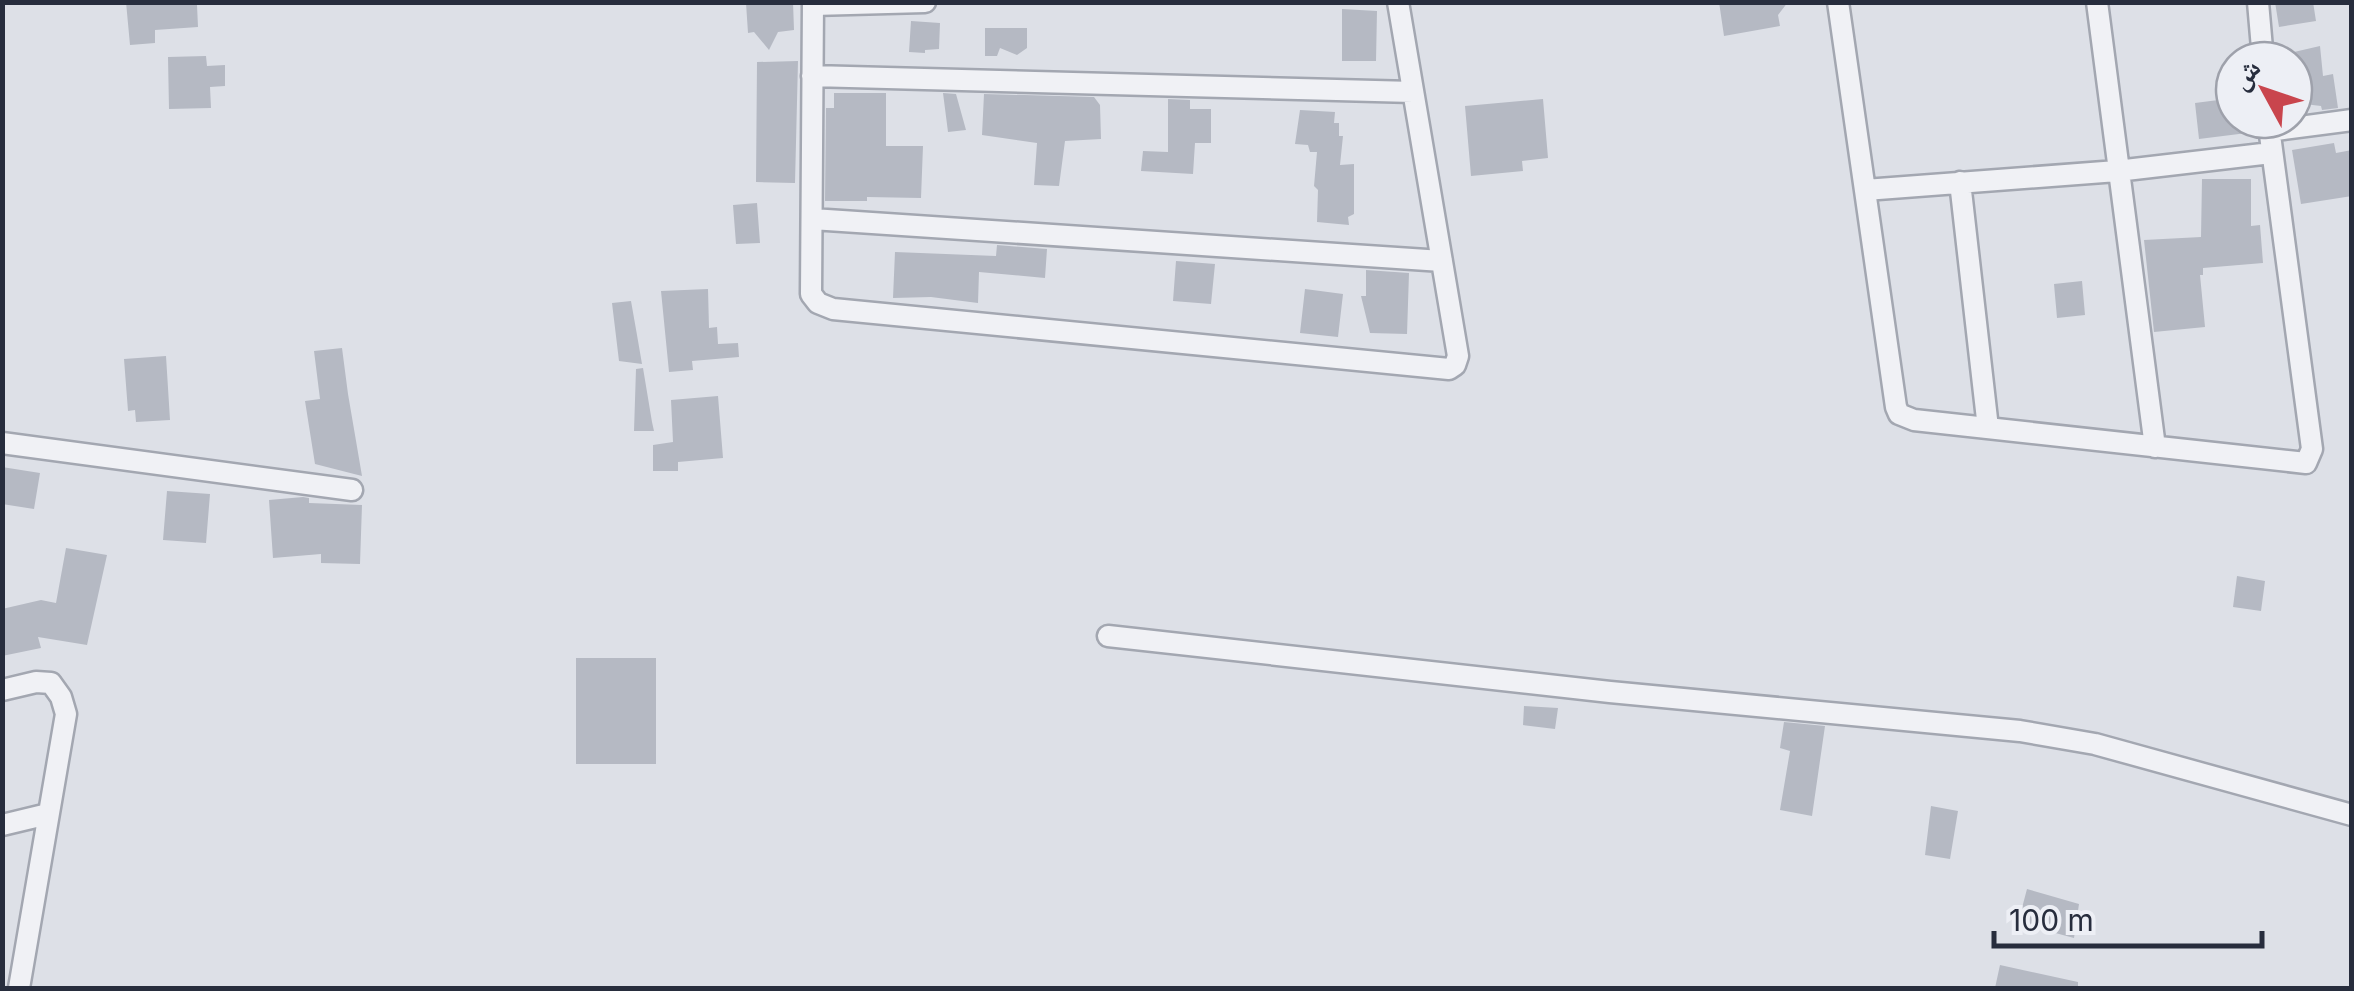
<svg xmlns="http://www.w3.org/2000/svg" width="2354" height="991" font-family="Inter,'Noto Naskh Arabic',sans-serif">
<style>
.building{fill:#b5b9c3}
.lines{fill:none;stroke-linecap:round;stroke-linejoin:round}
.minor-casing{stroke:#a3a7b1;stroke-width:25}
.minor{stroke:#f0f1f5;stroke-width:20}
</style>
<rect width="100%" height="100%" fill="#dde0e7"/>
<path class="building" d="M126 2 197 5 198 27 155 30V43L130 45Z
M793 2 794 30 778 32 769 50 754 32 748 33 746 3Z
M1719 2H1788L1778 15 1780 26 1724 36Z
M2275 2H2313L2316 21 2279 27Z
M1342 9 1377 11 1376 61H1342Z
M911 21 940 23 939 49 925 50V53L909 52Z
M985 28H1027V48L1017 55 1000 48 997 56H985Z
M2320 46 2323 76 2333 74 2338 108 2322 110 2321 106 2296 103 2294 52Z
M206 56 207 66 225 65V86L210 87 211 108 169 109 168 57Z
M798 61 795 183 756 182 757 62Z
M834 93H886V146H923L921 198 867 197V201H825L826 108H834Z
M943 93 956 94 966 130 948 132Z
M984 94 1094 97 1100 105 1101 139 1065 141 1059 186 1034 185 1037 143 982 135Z
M2234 98V120H2254L2255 132 2199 139 2195 103Z
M1168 99 1190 100V109H1211V143H1195L1193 174 1141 171 1143 151 1168 152Z
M1543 99 1548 158 1522 161 1523 171 1471 176 1465 106Z
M1300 110 1335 112 1334 123H1339V136H1343L1340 165 1354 164V214L1348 217 1349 225 1317 222 1318 190 1314 186 1317 152H1310L1308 145 1295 144Z
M2334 143 2336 153 2352 150V196L2301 204 2292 150Z
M2202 179H2251V226L2260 225 2263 263 2203 268V275H2200L2205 327 2154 332 2144 240 2201 237Z
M757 203 760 243 736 244 733 205Z
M997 245 1047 249 1045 278 979 272 978 303 931 297 893 298 895 252 996 256Z
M1176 261 1215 264 1211 304 1173 301Z
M1366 270 1409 273 1407 334 1370 333 1361 296H1366Z
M2082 281 2085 315 2057 318 2054 284Z
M708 289 709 328 717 327 718 344 738 343 739 357 692 361 693 370 669 372 661 291Z
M1305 289 1343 294 1338 337 1300 333Z
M631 301 637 335 642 364 619 361 612 303Z
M342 348 348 394 362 476 315 464 305 401 320 399 314 351Z
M166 356 170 420 136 422 135 410 128 411 124 359Z
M643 368 652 422 654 431H634L636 369Z
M718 396 723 458 678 462V471H653V445L673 442 671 400Z
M2 467 40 473 34 509 2 504Z
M167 491 210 494 206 543 163 540Z
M303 497 309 498V503L362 505 360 564 321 563V554L273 558 269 500Z
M66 548 107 555 87 645 38 637 41 648 2 656V609L41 600 56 603Z
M2237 576 2265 581 2261 611 2233 607Z
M576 658H656V764H576Z
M1524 706 1558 708 1555 729 1523 725Z
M1784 722 1825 726 1812 816 1780 810 1790 751 1780 748Z
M1931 806 1958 811 1950 859 1925 855Z
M2027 889 2079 904 2074 938 2018 923Z
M2000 965 2078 982V988H1995Z"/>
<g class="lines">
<g class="minor-casing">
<path id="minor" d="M813 2 811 294 818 303 833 309 1449 369 1455 365 1458 356 1398 2
M1838 2 1896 407 1899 414 1914 420 2306 463 2312 449 2268 120
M2097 2 2155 447
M2258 2 2263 60
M813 5 925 2
M812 76 1413 92
M2269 131 2352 120
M1960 182 1988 428
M1865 190 2117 171 2271 153
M812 219 1442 261
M2 443 352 490
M1108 636 1610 692 2020 731 2095 744 2352 815
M2 690 36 682 51 683 61 697 66 714 19 988
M2 825 48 814"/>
</g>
<use href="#minor" class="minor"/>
</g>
<rect width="2354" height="991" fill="none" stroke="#272d3d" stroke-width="10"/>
<g transform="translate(2264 90) rotate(310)"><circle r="48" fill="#edeff5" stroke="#9ea1ab" stroke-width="2.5"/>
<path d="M0-8L18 38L0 25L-18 38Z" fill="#c9454d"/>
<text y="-15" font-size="28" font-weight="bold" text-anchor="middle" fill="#272d3d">ش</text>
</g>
<path d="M1994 931v15h268v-15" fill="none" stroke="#272d3d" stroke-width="5"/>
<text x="2009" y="931" font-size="30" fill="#272d3d" stroke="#edeff5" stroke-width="8" paint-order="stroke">100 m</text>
</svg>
